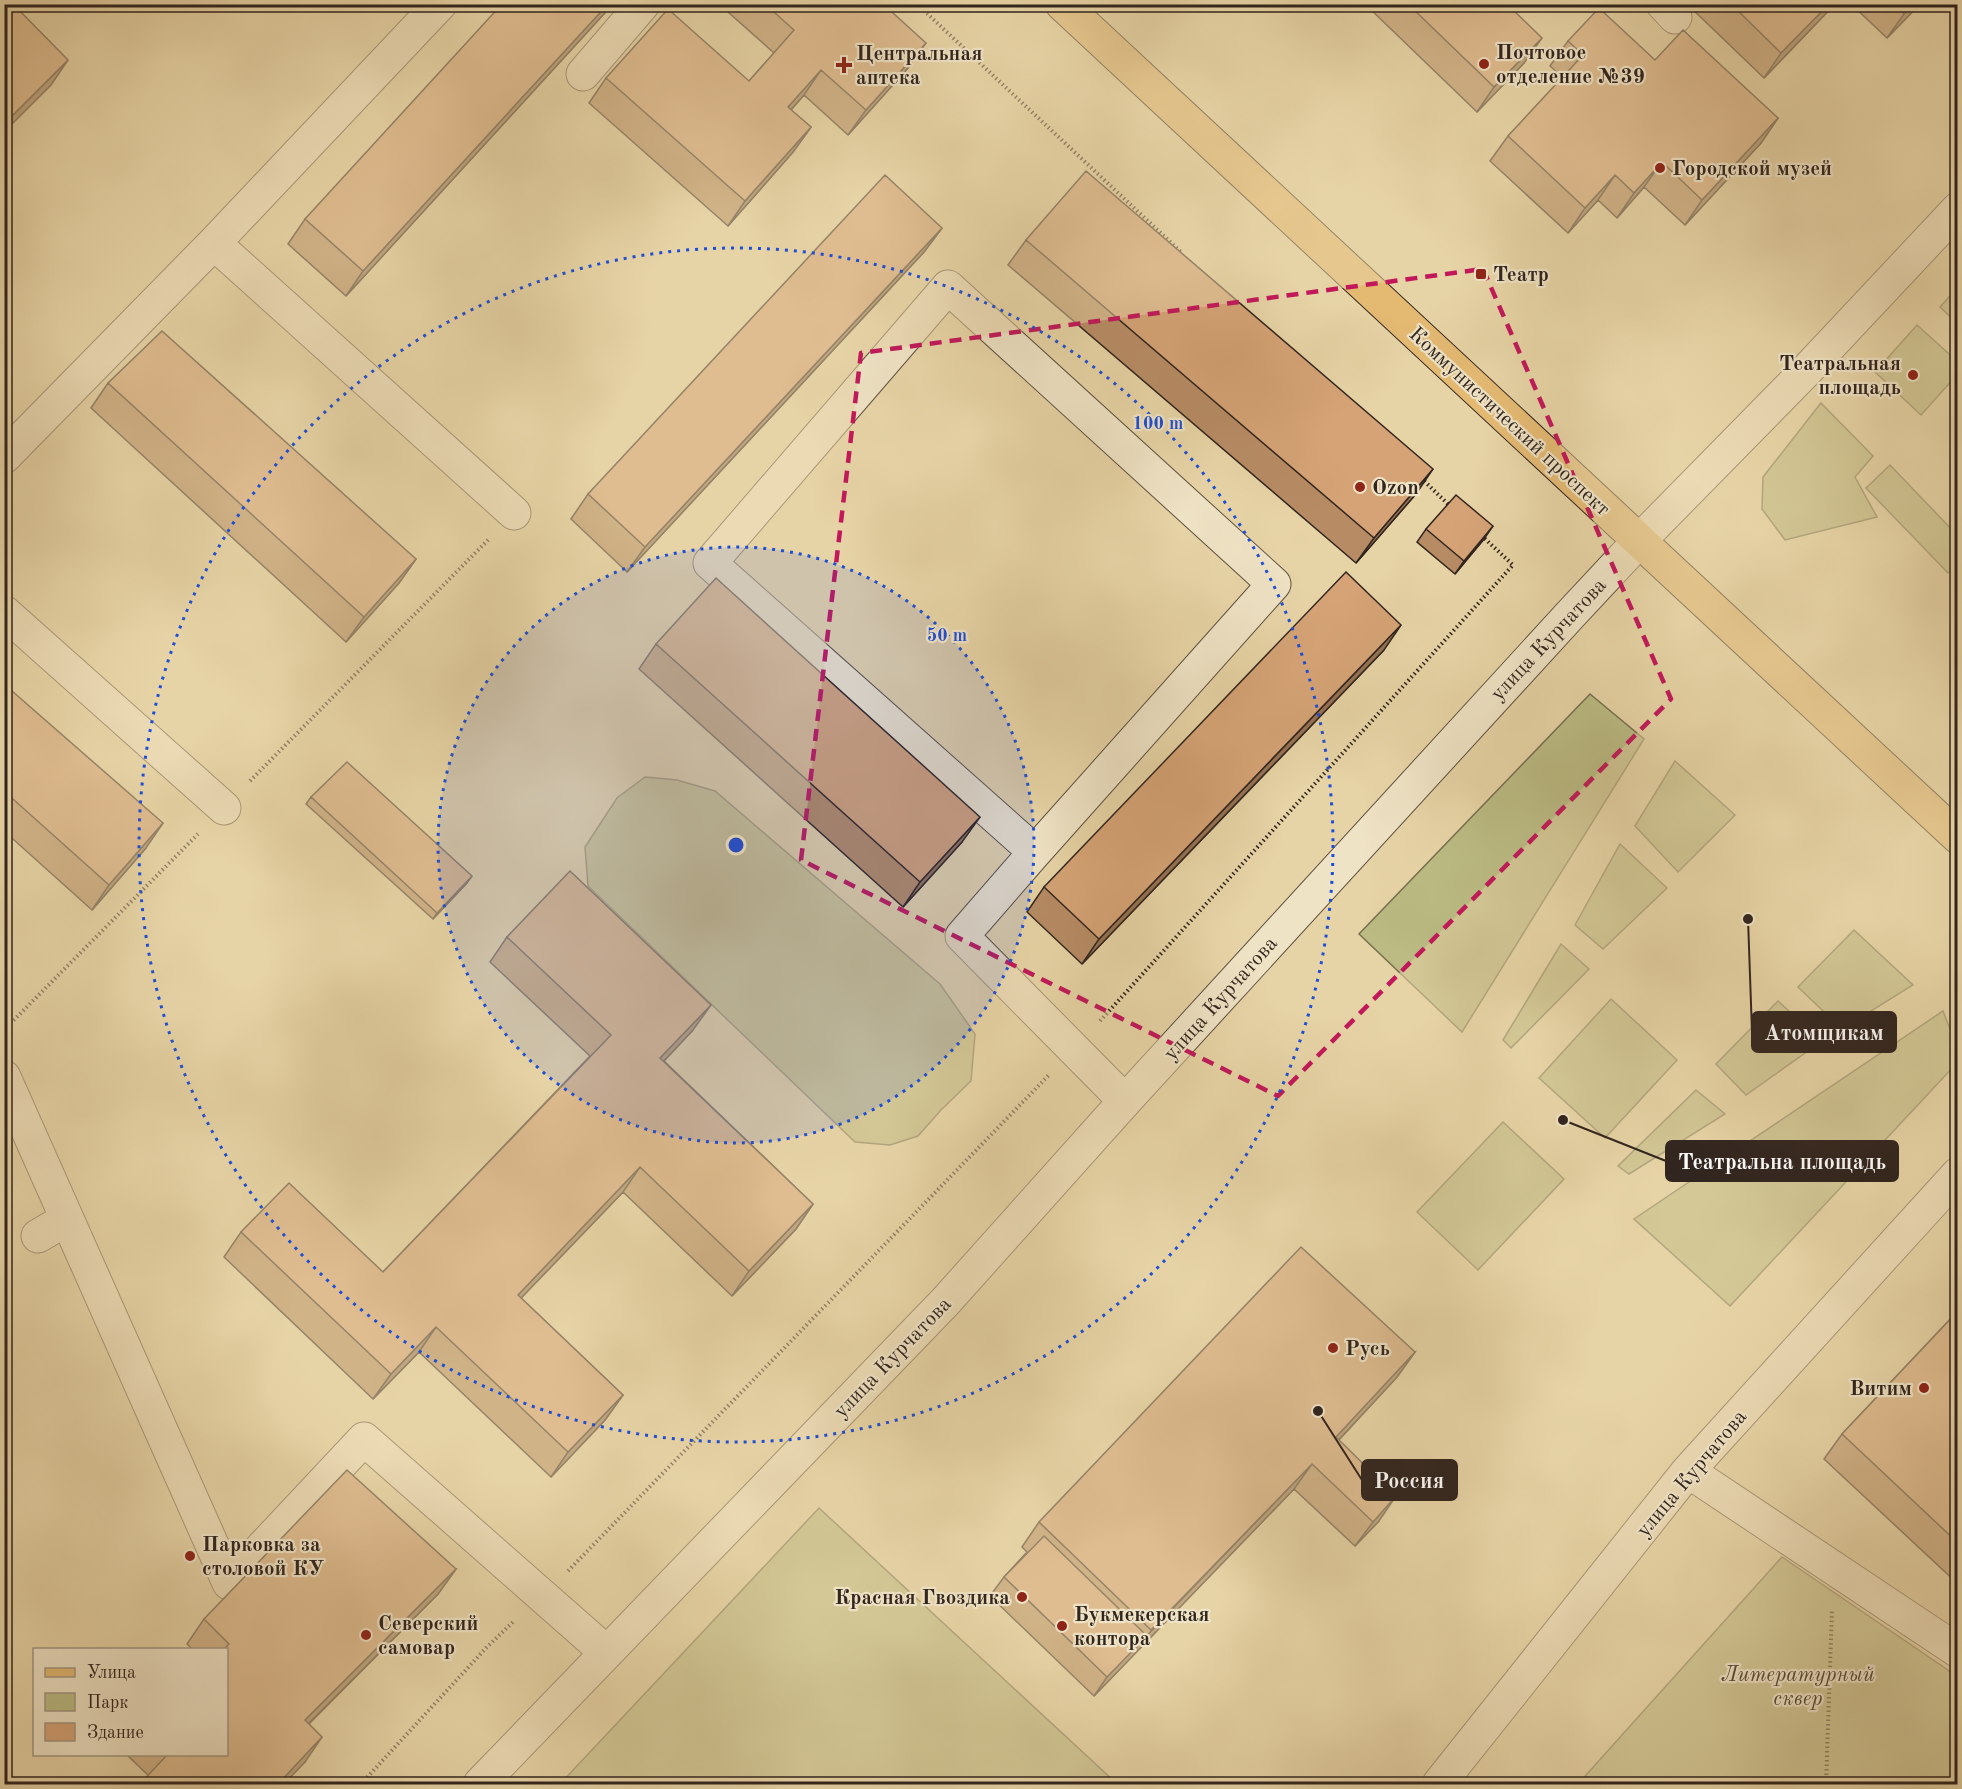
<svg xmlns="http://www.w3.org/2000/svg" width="1962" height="1789" font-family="'Old Standard TT',serif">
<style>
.green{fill:#bbbb83;stroke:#767051;stroke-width:1.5}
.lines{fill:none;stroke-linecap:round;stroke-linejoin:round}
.minor-casing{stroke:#5e5141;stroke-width:35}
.major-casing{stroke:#31251f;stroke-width:35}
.path{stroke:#31251f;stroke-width:4;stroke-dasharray:1.5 3;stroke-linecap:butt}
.minor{stroke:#efe3c5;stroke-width:33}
.major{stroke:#e4ba73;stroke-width:33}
.wall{fill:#b78c65;stroke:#31251f;stroke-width:1.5}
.shaded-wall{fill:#957253;stroke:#31251f;stroke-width:1.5}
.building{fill:#d5a376;stroke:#31251f;stroke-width:1.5}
.marked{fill:none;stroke:#c2185b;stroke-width:4.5;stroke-dasharray:12 8;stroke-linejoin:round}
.ring{fill:none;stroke:#1d4ed8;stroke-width:3;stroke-dasharray:3 6}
.poi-dot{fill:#8f2418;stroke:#efe3c5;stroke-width:2}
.labels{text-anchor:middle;stroke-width:4.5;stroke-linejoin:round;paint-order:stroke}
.poi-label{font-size:21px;font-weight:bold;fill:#31251f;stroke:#efe3c5;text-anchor:start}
.street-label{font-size:21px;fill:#31251f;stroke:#efe3c5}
.park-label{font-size:21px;font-style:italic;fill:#544a38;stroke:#efe3c5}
.centre{fill:#1d4ed8;stroke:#efe3c5;stroke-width:3}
.ring-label{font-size:18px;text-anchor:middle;font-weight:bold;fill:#1d4ed8;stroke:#efe3c5;stroke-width:4.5;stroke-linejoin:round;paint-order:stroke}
.leader{fill:none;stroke:#31251f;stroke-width:2}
.callout-dot{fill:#31251f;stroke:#efe3c5;stroke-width:2}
.callout{fill:#31251f;stroke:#31251f;stroke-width:2}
.callout-label{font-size:22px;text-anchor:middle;font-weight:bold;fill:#fff}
</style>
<rect width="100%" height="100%" fill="#e7d4a6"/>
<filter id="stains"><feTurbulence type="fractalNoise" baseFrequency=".00333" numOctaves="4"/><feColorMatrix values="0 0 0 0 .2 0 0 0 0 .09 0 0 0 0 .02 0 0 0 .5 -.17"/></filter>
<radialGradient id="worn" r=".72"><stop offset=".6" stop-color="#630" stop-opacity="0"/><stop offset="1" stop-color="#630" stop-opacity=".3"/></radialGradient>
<path class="green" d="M1957 288V323L1940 307Z
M1917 325 1958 362 1957 375 1921 415 1875 372Z
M1821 403 1873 456 1855 477 1877 517 1785 540 1762 509 1763 477Z
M1890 465 1957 535V564L1948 573 1866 488Z
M1590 694 1644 739 1462 1032 1359 934Z
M1675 761 1735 815 1678 872 1635 826Z
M645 777 677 780 715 791 940 984 975 1034 971 1081 941 1110 918 1136 890 1145 855 1142 588 886 585 847 617 798Z
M1620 844 1667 888 1603 949 1575 925Z
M1854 930 1913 985 1842 1029 1798 987Z
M1561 944 1589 969 1511 1048 1503 1040Z
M1611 999 1677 1060 1605 1138 1539 1078Z
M1778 1001 1822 1041 1746 1095 1716 1064Z
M1943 1011 1957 1047V1063L1730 1306 1634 1219Z
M1696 1090 1725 1114 1629 1174 1618 1166Z
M1503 1122 1564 1179 1478 1270 1417 1212Z
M819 1508 1115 1782V1784H560Z
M1782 1557 1948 1670 1957 1679V1784H1578Z"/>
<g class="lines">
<g class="minor-casing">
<path id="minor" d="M1663 4 1675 17
M583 74 643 4
M214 243 514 513
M948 287 1274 584 1035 852 710 563Z
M4 457 214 243 440 4
M4 612 224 808
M1035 852 962 936 1125 1101
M4 1077 229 1583 364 1439 606 1652
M38 1236 67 1219
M1688 1471 1958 1651
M480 1784 946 1301 1125 1101 1570 615 1639 541 1805 372 1958 209
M1439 1784 1688 1471 1958 1174"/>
</g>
<g class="major-casing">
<path id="major" d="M1062 4 1958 837"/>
</g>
<path class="path" d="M917 4 1182 253
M1421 478 1450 506
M250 781 489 539
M1100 1021 1513 565 1482 536
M4 1030 198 834
M568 1571 1049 1075
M361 1784 486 1648 514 1621
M1826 1784 1832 1610"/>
<use href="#minor" class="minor"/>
<use href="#major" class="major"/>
</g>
<path class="wall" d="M613 4 346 296 288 244 305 219Z
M719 4H883L908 68 848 135 804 95 791 110 811 127 793 152 728 226 589 103 606 78 749 81 774 53Z
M1365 4H1507L1524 63 1477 112Z
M1687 4H1835L1764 78Z
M1851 4H1920L1887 38Z
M1568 41 1655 60 1778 118 1761 143 1685 225 1644 187 1617 218 1598 200 1568 233 1490 161 1508 136 1563 78 1550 66Z
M942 228 924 252 627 572 571 519 588 494Z
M1026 240 1416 494 1356 563 1008 265Z
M108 383 416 559 399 583 346 642 91 408Z
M1426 529 1484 539 1455 574 1417 542Z
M656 644 962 842 903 907 639 669Z
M1384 650 1082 964 1027 912 1044 887Z
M4 684 146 848 92 910 4 831Z
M311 797 467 883 433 919 306 804Z
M507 937 693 1030 664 1061 813 1204 796 1229 732 1296 623 1192 521 1298 623 1395 605 1420 551 1477 419 1352 373 1399 224 1257 241 1232 383 1272 590 1056 490 962Z
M1958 1311V1584L1824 1459 1842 1434Z
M1415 1352 1397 1377 1339 1440 1379 1521 1355 1546 1294 1489 1094 1696 990 1596 1004 1577 1027 1552 1022 1547 1039 1522Z
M456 1569 438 1594 309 1724 305 1762 148 1775 128 1756 129 1755H226V1650H193L187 1644 204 1619Z"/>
<path class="shaded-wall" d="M608 4H613L346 296 363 271Z
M1829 4H1835L1764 78 1781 53Z
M1913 4H1920L1887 38 1904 14Z
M1542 38 1524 63 1477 112 1494 87Z
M926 43 908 68 848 135 866 110Z
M68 60 51 85 4 132V124Z
M821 70 804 95 771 132 788 107Z
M1778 118 1761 143 1685 225 1702 200Z
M811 127 793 152 728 226 745 201Z
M1662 162 1644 187 1617 218 1634 193Z
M1615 175 1598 200 1568 233 1585 208Z
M942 228 924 252 627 572 645 547Z
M1433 469 1416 494 1356 563 1374 538Z
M1493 526 1484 539 1455 574 1464 561Z
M416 559 399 583 346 642 364 617Z
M1401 625 1384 650 1082 964 1099 939Z
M980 817 962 842 903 907 920 882Z
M163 823 146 848 92 910 109 885Z
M472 876 467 883 433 919 437 913Z
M711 1005 693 1030 643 1083 660 1058Z
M640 1167 623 1192 500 1320 518 1295Z
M813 1204 796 1229 732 1296 749 1271Z
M436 1327 419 1352 373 1399 391 1374Z
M1415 1352 1397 1377 1318 1462 1336 1437Z
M623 1395 605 1420 551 1477 568 1452Z
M1312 1464 1294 1489 1094 1696 1107 1677Z
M1396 1496 1379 1521 1355 1546 1373 1522Z
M456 1569 438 1594 287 1745 305 1720Z
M322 1737 305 1762 283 1785H277Z"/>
<path class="building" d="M4 4H13L68 60 4 124Z
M502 4H608L363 271 305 219Z
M765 4H883L926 43 866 110 821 70 788 107 811 127 745 201 606 78 668 9 749 81 794 30Z
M1408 4H1507L1542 38 1494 87Z
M1731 4H1829L1781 53Z
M1895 4H1913L1904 14Z
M1599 8 1655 60 1683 30 1778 118 1702 200 1662 162 1634 193 1615 175 1585 208 1508 136 1583 55 1568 41Z
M1086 171 1433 469 1374 538 1026 240Z
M885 175 942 228 645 547 588 494Z
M162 331 416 559 364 617 108 383Z
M1456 495 1493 526 1464 561 1426 529Z
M1346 572 1401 625 1099 939 1044 887Z
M716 578 980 817 920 882 656 644Z
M4 684 163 823 109 885 4 791Z
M347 762 472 876 437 913 311 797Z
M570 871 711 1005 660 1058 813 1204 749 1271 640 1167 518 1295 623 1395 568 1452 436 1327 391 1374 241 1232 289 1183 383 1272 611 1035 507 937Z
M1301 1247 1415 1352 1336 1437 1396 1496 1373 1522 1312 1464 1151 1630 1039 1522Z
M1958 1311V1543L1842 1434Z
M347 1470 456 1569 305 1720 322 1737 277 1785H139L167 1755H226V1650H223L229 1644 204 1619Z
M1044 1536 1147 1636 1107 1677 1004 1577Z"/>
<path d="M0 0H1962V1789H0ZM1483 269 1671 699 1278 1096 801 860 861 353Z" fill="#e7d4a6" fill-opacity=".55" fill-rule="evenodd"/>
<path class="marked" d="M1483 269 1671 699 1278 1096 801 860 861 353Z"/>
<circle cx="736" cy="845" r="298" fill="#1d4ed8" fill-opacity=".12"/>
<g class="ring">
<circle cx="736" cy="845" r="298"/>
<circle cx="736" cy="845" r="597"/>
</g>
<g class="poi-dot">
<circle cx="1484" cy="64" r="6"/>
<path d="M841 56h6v6h6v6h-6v6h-6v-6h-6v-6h6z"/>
<circle cx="1660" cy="168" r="6"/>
<rect x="1475" y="268" width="12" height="12" rx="3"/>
<circle cx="1913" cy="375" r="6"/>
<circle cx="1360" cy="487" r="6"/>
<circle cx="1333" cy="1348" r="6"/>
<circle cx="1924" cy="1388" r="6"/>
<circle cx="190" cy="1556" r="6"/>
<circle cx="1022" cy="1597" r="6"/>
<circle cx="1062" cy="1626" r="6"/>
<circle cx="366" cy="1635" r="6"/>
</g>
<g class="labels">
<g class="poi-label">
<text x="1496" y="59">Почтовое<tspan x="1496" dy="24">отделение №39</tspan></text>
<text x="856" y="60">Центральная<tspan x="856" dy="24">аптека</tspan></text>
<text x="1672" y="175">Городской музей</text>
<text x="1493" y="281">Театр</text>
<text x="1901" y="370" text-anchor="end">Театральная<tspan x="1901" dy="24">площадь</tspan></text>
<text x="1372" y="494">Ozon</text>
<text x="1345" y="1355">Русь</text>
<text x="1912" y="1395" text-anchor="end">Витим</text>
<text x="202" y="1551">Парковка за<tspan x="202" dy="24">столовой КУ</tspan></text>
<text x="1010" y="1604" text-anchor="end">Красная Гвоздика</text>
<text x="1074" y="1621">Букмекерская<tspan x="1074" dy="24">контора</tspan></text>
<text x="378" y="1630">Северский<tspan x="378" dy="24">самовар</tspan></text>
</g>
<g class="street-label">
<text transform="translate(1510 421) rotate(43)" y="7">Коммунистический проспект</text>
<text transform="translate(1548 639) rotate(-47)" y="7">улица Курчатова</text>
<text transform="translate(1220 998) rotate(-48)" y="7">улица Курчатова</text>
<text transform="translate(892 1357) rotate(-46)" y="7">улица Курчатова</text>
<text transform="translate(1691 1473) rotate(-50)" y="7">улица Курчатова</text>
</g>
<g class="park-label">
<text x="1798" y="1681">Литературный<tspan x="1798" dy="24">cквер</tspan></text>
</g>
</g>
<circle cx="736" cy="845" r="9" class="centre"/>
<g class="ring-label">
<text x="1158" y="429">100 m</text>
<text x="947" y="641">50 m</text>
</g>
<path class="leader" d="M1748 919L1752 1032M1563 1120L1666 1161M1318 1411L1362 1480"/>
<g class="callout-dot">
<circle cx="1748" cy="919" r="6"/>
<circle cx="1563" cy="1120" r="6"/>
<circle cx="1318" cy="1411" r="6"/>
</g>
<g class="callout">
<rect x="1752" y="1012" width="144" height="40" rx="6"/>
<rect x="1666" y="1141" width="232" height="40" rx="6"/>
<rect x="1362" y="1460" width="95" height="40" rx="6"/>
</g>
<g class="callout-label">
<text x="1824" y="1040">Атомщикам</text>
<text x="1782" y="1169">Театральна площадь</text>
<text x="1409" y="1488">Россия</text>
</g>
<rect width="1962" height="1789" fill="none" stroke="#e7d4a6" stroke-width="24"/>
<rect x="6" y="6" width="1950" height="1777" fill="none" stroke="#31251f" stroke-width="3"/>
<rect x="12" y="12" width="1938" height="1765" fill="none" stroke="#31251f" stroke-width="1.5"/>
<rect x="33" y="1648" width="195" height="108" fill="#efe3c5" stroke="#a39783" stroke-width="1.5"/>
<rect x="45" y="1668" width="30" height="9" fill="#e4ba73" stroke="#a39783" stroke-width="1.5"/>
<text x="87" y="1678" font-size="18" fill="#31251f">Улица</text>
<rect x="45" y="1693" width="30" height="18" fill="#bbbb83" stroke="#a39783" stroke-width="1.5"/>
<text x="87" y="1708" font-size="18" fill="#31251f">Парк</text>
<rect x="45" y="1723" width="30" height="18" fill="#d5a376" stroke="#a39783" stroke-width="1.5"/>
<text x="87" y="1738" font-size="18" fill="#31251f">Здание</text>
<rect width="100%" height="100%" filter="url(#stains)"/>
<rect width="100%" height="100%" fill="url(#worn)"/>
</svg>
